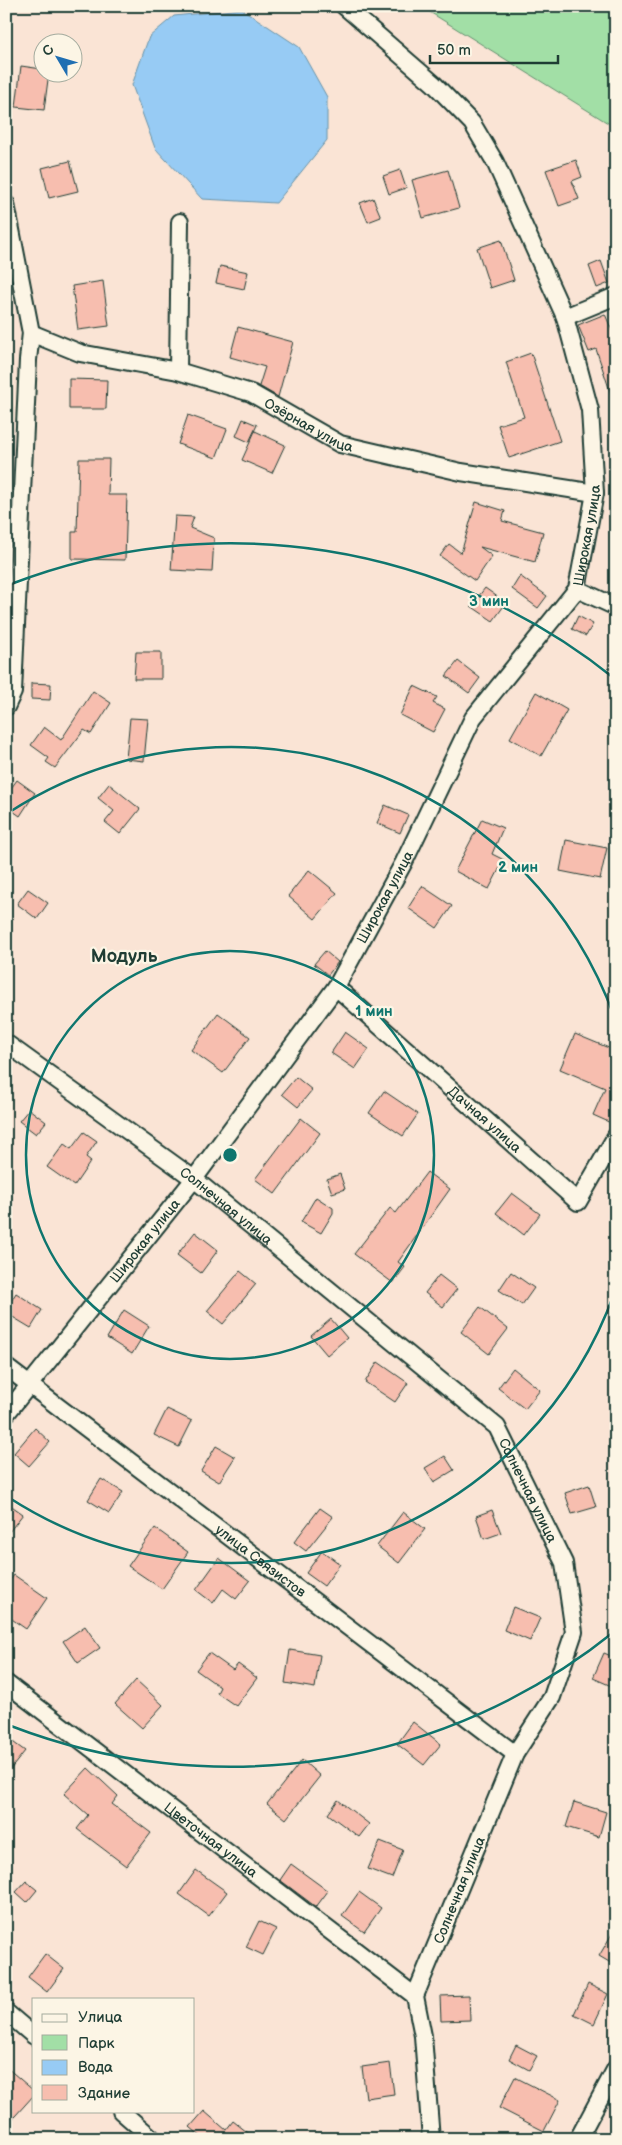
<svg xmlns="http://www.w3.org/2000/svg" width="622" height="2145" font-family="'Balsamiq Sans',sans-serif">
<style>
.green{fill:#a2dfa6;stroke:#608e6d}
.water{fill:#97cbf4;stroke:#6792a7}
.building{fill:#f7beaf;stroke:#1f3d34}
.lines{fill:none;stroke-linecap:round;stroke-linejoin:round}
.minor-casing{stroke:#1f3d34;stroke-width:20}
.minor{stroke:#fcf5e5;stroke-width:16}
.ring{fill:none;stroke:#0f766e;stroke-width:2.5}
.labels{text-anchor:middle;stroke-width:4.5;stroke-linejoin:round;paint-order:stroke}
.street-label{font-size:14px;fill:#1f3d34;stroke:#fcf5e5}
.district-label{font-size:19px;font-weight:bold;fill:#1f3d34;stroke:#fcf5e5}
.centre{fill:#0f766e;stroke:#fcf5e5;stroke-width:2.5}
.ring-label{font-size:15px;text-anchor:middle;font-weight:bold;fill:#0f766e;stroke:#fcf5e5;stroke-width:4.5;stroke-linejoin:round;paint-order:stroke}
</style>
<rect width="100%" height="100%" fill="#fae4d5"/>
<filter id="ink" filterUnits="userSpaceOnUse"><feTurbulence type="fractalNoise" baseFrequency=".02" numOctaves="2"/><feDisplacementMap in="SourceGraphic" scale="10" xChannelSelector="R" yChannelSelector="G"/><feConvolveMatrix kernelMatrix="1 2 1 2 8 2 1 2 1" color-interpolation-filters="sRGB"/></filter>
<g filter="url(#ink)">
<path class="green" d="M420 6H616V128Z"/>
<path class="water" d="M242 9 299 47 327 97V140L276 203 202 199 155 148 132 85 149 37 174 16Z"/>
<path class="building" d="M21 66 42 69V72H49L44 110 16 107Z
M576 160 582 177 572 181 579 199 559 206 546 170Z
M70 161 78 191 49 198 42 168Z
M400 170 406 188 389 194 383 176Z
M448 170 459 208 423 218 412 180Z
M373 198 381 217 368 222 360 203Z
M501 240 514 280 490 288 477 248Z
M601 261 609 283 597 288 589 266Z
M220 266 248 272 244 289 216 283Z
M103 281 109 326 78 330 72 286Z
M605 314 616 340V400H613L596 349 589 352 578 325Z
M238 327 293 342 278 397 259 386 265 367 230 357Z
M531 353 560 441 509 458 498 425 524 417 506 362Z
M69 379 107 380 106 409H69Z
M188 415 227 429 216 458 178 444Z
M243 419 257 425 249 442 236 436Z
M255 431 285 445 272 473 242 460Z
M79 459H109L108 495H127L125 560 72 559V532H77Z
M476 502 505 511 502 521 543 532 535 562 480 547 492 556 475 581 440 556 449 544 461 553Z
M175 516 194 517 190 528 214 538 212 572 171 570Z
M520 576 547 596 538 608 512 589Z
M485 588 506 603 493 621 471 606Z
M578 616 593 624 586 636 572 629Z
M136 652H161V679H134Z
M458 661 480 678 469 693 446 676Z
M31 683 51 684 50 700 31 699Z
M414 686 437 697 433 703 445 709 433 732 400 715Z
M93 691 111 703 91 734 84 730 55 768 46 762 49 758 31 745 44 727 61 740Z
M536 692 567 710 541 756 510 738Z
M130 718 148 719 144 761 126 759Z
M17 780 35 793 20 816 6 806V795Z
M109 784 140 809 120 834 105 822 114 811 98 798Z
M385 805 408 815 400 833 377 823Z
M482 819 503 828 492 854 504 860 489 889 455 871Z
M566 840 607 848 600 879 560 871Z
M309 870 337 893 315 919 288 896Z
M422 886 452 906 437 928 408 908Z
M28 889 48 903 37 919 17 904Z
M325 951 338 962 328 975 314 964Z
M218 1013 250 1037 223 1073 191 1050Z
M345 1032 369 1049 355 1069 331 1053Z
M575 1034 616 1051V1111L611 1123 593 1115 605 1088 560 1069Z
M296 1077 312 1090 298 1107 282 1094Z
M384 1091 418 1114 403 1136 369 1113Z
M29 1109 46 1122 36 1134 19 1121Z
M301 1118 320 1133 275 1194 255 1179Z
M84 1132 97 1141 86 1157 91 1161 74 1186 47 1167 64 1144 71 1149Z
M427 1172 450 1189 398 1262 405 1267 393 1283 354 1254 390 1208 396 1213Z
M340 1174 345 1189 332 1193 327 1179Z
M512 1193 540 1214 524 1235 496 1213Z
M316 1197 333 1208V1213L321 1233 301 1222Z
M195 1232 218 1250 201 1273 177 1255Z
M240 1271 256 1284 223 1324 207 1311Z
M511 1272 534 1288 522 1305 499 1290Z
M439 1275 457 1289 443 1307 425 1293Z
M16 1293 42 1310 31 1328 6 1313V1309Z
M480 1307 508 1329 489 1354 461 1332Z
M124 1310 149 1326 132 1354 107 1338Z
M331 1319 347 1338 327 1355 311 1336Z
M378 1362 408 1383 395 1402 365 1382Z
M513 1368 540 1390 525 1409 498 1388Z
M167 1409 192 1421 179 1447 154 1435Z
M35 1428 50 1442 29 1466 14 1453Z
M216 1446 235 1457 219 1482 201 1471Z
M445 1456 454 1470 434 1482 425 1468Z
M101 1479 123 1492 109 1513 88 1500Z
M589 1485 596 1507 572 1514 565 1493Z
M6 1502 23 1514 6 1536Z
M320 1508 333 1517 306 1551 294 1542Z
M492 1510 501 1533 484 1539 476 1516Z
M403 1512 425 1529 399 1563 377 1546Z
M155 1528 188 1552 162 1589 128 1566Z
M322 1551 340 1564 324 1586 306 1573Z
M219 1558 250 1581 236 1599 223 1589 213 1603 196 1590Z
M14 1575 47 1598 26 1629 6 1615V1586Z
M513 1607 540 1618 530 1641 504 1630Z
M85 1626 100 1648 78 1663 63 1641Z
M290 1650 320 1655 315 1688 285 1683Z
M209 1653 233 1670 238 1664 257 1678 236 1706 217 1693 220 1687 196 1670Z
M604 1653 616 1658V1688L593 1678Z
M136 1680 163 1705 142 1728 115 1704Z
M413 1722 441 1744 424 1765 397 1744Z
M6 1737 25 1751 6 1775Z
M302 1760 320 1776 286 1819 267 1804Z
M88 1768 118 1796 112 1804 151 1833 126 1866 77 1829 88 1815 64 1794Z
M338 1800 369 1824 359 1837 328 1814Z
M574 1802 606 1812 599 1837 566 1827Z
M380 1841 403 1850 392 1878 368 1869Z
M291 1864 328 1891 316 1907 280 1880Z
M196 1870 227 1892 209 1916 179 1894Z
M26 1881 37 1890 27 1902 16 1892Z
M359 1892 381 1908 364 1932 342 1916Z
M259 1921 276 1929 263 1955 246 1947Z
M616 1927V1966L599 1956Z
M45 1954 64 1969 47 1992 28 1977Z
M588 1984 608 1994 594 2024 574 2014Z
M469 1995 470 2020 441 2021 440 1996Z
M516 2045 537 2056 529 2070 509 2059Z
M390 2063 394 2094 366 2098 362 2067Z
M6 2067 34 2091V2095L6 2126Z
M515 2077 560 2100 544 2131 499 2108Z
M204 2111 226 2130 233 2121 256 2139H204L190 2127Z"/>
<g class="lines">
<g class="minor-casing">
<g id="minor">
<path d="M6 204 31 333 28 360 13 692 6 707"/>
<path d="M565 317 616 296"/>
<path id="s1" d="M31 333 80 353 178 371 251 393 340 444 461 472 595 493"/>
<path d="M178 371 180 222"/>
<path d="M577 589 616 607"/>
<path id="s2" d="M336 987 578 1202 616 1136"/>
<path id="s3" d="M6 1043 194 1179 497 1427 564 1563 574 1632 552 1697 515 1754 415 1996 423 2036 431 2139"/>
<path id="s4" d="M6 1367 515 1754"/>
<path id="s5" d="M6 1414 194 1179 336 987 404 862 473 718 577 589 595 493 590 410 565 317 495 162 472 123 434 84 344 6"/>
<path id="s6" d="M6 1683 415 1996"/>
<path d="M6 2012 34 2036"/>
<path d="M121 2111 153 2139"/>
<path d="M578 2139 616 2068"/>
</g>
</g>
<use href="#minor" class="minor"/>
</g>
</g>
<g class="ring">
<circle cx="230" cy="1155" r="204"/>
<path d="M615 1291A408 408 0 0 1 8 1497M8 813A408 408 0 0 1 615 1019"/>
<path d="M615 1631A612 612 0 0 1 11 1726M11 584A612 612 0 0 1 615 679"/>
</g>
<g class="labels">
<g class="street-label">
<text dy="5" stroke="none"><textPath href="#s1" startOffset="295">Озёрная улица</textPath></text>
<text dy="5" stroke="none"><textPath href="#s5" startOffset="1062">Широкая улица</textPath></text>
<text dy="5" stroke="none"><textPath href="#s5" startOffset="642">Широкая улица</textPath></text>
<text dy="5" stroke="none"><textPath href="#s2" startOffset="199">Дачная улица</textPath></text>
<text dy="5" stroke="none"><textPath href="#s3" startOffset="274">Солнечная улица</textPath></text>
<text dy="5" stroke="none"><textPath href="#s5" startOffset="222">Широкая улица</textPath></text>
<text dy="5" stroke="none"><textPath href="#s3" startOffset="694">Солнечная улица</textPath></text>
<text dy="5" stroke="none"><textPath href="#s4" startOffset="320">улица Связистов</textPath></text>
<text dy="5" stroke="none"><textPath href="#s6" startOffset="258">Цветочная улица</textPath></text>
<text transform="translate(459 1890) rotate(-68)" y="5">Солнечная улица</text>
</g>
<g class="district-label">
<text x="124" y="962">Модуль</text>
</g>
</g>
<circle cx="230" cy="1155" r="8" class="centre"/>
<g class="ring-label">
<text x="489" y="606">3 мин</text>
<text x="518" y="872">2 мин</text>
<text x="374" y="1016">1 мин</text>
</g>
<rect width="622" height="2145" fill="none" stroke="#fcf5e5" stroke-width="25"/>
<rect x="12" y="12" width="597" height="2120" fill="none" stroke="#1f3d34" stroke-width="2" filter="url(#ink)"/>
<rect x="32" y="1998" width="162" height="115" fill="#fcf5e5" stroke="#a4ab9e"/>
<rect x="42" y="2014" width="25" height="8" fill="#fcf5e5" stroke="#a4ab9e"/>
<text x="78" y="2022" font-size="15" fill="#1f3d34">Улица</text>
<rect x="42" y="2035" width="25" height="15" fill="#a2dfa6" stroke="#a4ab9e"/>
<text x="78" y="2048" font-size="15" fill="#1f3d34">Парк</text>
<rect x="42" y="2060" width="25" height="15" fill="#97cbf4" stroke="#a4ab9e"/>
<text x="78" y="2072" font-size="15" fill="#1f3d34">Вода</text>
<rect x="42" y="2085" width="25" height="15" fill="#f7beaf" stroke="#a4ab9e"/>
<text x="78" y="2098" font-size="15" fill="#1f3d34">Здание</text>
<g transform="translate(58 58) rotate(308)"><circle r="24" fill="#fcf5e5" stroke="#a4ab9e"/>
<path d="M0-4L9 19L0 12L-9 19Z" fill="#1f6fb2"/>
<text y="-8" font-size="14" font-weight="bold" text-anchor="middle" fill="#1f3d34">С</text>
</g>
<path d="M430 55v8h128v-8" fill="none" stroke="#1f3d34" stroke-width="2.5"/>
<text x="437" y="55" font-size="15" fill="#1f3d34" stroke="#fcf5e5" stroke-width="4" paint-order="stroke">50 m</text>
</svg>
